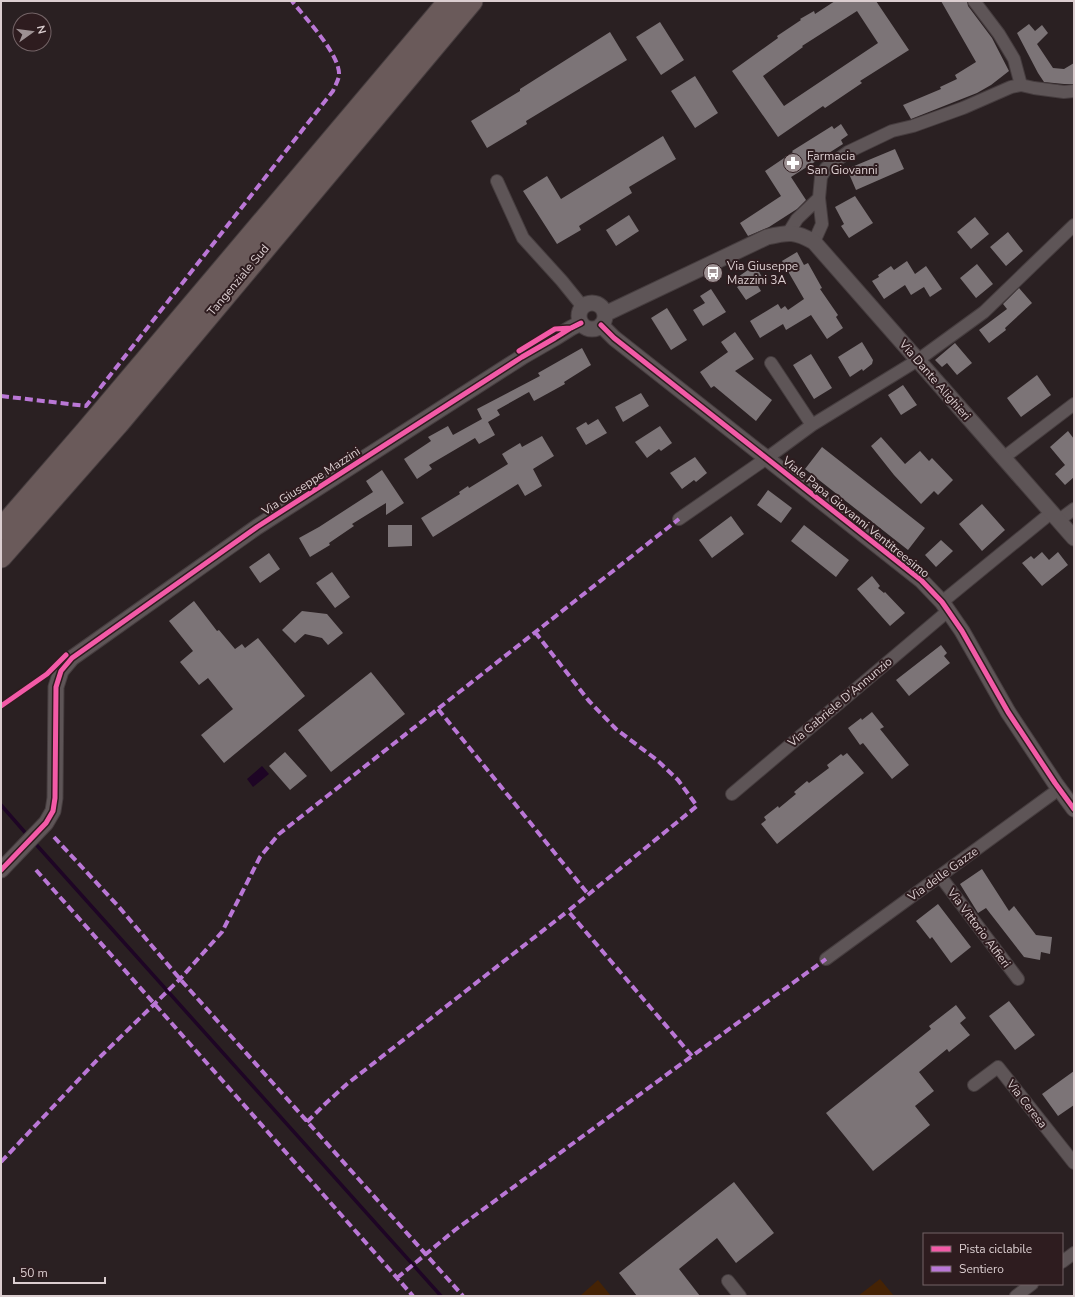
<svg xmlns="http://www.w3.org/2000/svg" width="1075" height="1297" font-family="'Nunito Sans',sans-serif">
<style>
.green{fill:#452305}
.water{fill:#1e0525}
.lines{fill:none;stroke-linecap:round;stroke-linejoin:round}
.stream{stroke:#1e0525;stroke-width:3.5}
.building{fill:#7c7477;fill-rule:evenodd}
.minor-casing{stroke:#463d3f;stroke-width:14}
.tertiary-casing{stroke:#463d3f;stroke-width:17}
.trunk-casing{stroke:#463d3f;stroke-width:23}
.minor{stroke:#5e5557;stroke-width:12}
.tertiary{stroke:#5e5557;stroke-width:15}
.trunk{stroke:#6a5a5a;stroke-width:21}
.quiet{stroke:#ba77d6;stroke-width:4;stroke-dasharray:8 4;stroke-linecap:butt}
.cycleway-casing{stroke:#2e1c1f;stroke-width:8}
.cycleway{stroke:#f35aa7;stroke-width:5}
.labels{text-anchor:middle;stroke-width:4;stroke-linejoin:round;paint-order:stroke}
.poi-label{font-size:12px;fill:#dbced0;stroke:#2e1c1f;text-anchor:start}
.street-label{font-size:12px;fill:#dbced0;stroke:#2e1c1f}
</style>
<rect width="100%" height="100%" fill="#2a2022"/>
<path class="green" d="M880 1279 894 1296H858Z
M598 1280 611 1296H580Z"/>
<path class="water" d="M262 766 269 774 253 787 247 779Z"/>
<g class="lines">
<path class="stream" d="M1 805 29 837
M33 841 441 1296"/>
</g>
<path class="building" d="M835 1H876L909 50 860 81 862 83 825 108 823 106 778 137 732 71 778 38 777 36 801 20 800 19 814 11 815 14ZM857 11 878 43 784 106 763 76 803 47 802 46Z
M941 1H967L968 6 992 38 1009 71 991 85 977 93 911 119 903 105 941 89 940 87 957 79 955 75 976 62Z
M660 22 684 60 661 75 636 37Z
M1029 24 1035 31 1042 25 1048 33 1037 44 1053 68 1064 69 1074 63V84H1064L1044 82 1038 73 1017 33Z
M610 32 627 60 526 121 527 124 487 148 471 121 520 91V89Z
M695 76 718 113 695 128 671 91Z
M841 124 848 135 841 140 843 144 791 177 806 200 797 209 769 227 748 236 740 223 781 196 765 171 793 152 792 151 832 126 834 129Z
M663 136 676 159 629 187 632 193 579 226 581 230 557 244 523 191 547 176 561 199Z
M895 149 904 169 856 190 847 169Z
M855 196 873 223 849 238 841 226 844 224 835 207Z
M629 215 639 231 616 246 606 230Z
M975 217 989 234 971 249 957 232Z
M1008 232 1023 251 1006 266 990 247Z
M797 252 804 265 808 263 822 288 820 289 838 315 836 317 843 328 827 339 811 315 786 330 783 324 760 338 750 321 778 304 781 309 785 306 788 310 804 299 782 261Z
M907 261 915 274 926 266 942 289 930 297 924 287 911 295 905 285 884 299 872 281 879 277 878 275 891 266 894 270Z
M977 264 993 284 976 298 960 278Z
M755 265 765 282 758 286 761 291 746 300 737 287 742 284 738 277Z
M1019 288 1032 303 1005 328 1006 330 989 343 979 330 1007 309 1003 304Z
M711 289 726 312 703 326 693 310 705 303 700 296Z
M667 308 687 340 671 350 651 318Z
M735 332 754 359 735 371 772 400 756 421 714 386 711 388 700 372 728 352 721 342Z
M862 342 873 360 872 364 863 371 862 369 850 377 838 357Z
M955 343 972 363 957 375 947 363 942 367 935 360Z
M582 348 591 365 564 382 565 384 534 401 529 392 497 410 500 415 488 422 495 435 479 444 475 438 429 465 432 469 417 479 404 459 431 441 428 437 448 426 453 435 482 419 477 409 540 376 538 373Z
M811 354 832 388 814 399 793 365Z
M1037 375 1051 395 1021 417 1007 398Z
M903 385 917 405 901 415 888 395Z
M641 393 649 406 623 422 615 407Z
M598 419 607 433 586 445 576 428 586 422 588 425Z
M660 426 672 443 661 451 659 449 647 458 635 442Z
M1068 431 1074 439V477L1065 485 1055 474 1065 465 1050 447Z
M542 436 554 456 533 469 542 486 525 496 518 484 433 537 421 518 460 494 459 492 468 486 469 488 508 464 502 454 520 443 522 447Z
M881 437 905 464 920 451 929 461 932 458 953 480 938 495 934 491 921 504 894 475 871 446Z
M822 447 925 528 908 550 805 469Z
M695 457 707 473 696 482 694 480 682 489 670 473Z
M382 470 404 503 386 515V503L352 524 354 526 329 543 330 545 310 557 299 538 319 527 373 492 366 481Z
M768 490 792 508 781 523 757 505Z
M982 504 1005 530 982 551 959 524Z
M731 516 744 534 712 558 699 540Z
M388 525H412V546L388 547Z
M804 525 849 560 836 577 791 541Z
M941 540 953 551 936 567 925 555Z
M1042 552 1049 560 1058 552 1068 565 1042 586 1022 563 1031 556 1034 559Z
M269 553 280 569 260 583 249 567Z
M332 572 350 597 335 608 316 583Z
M872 576 880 586 878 588 884 593 885 592 905 613 890 626 857 589Z
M194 601 217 631 219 630 235 649 242 644 245 648 258 638 305 696 224 763 201 735 233 709 208 678 199 685 180 662 193 651 169 621Z
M302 611 327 614 343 633 328 645 322 638 305 634 295 643 282 630Z
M941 645 947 653 944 656 950 663 909 696 896 680Z
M371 672 405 714 331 772 298 730Z
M872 712 884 727 880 729 909 765 892 779 863 743 860 745 848 728 861 718 862 720Z
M285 752 307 776 290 790 269 766Z
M847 753 864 773 777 844 761 824 766 820 764 817 778 806 779 808 796 794 794 792 807 781 809 783 829 768 827 765 841 754 843 756Z
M982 869 1009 911 1014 906 1036 935 1052 937 1050 954 1041 952 1040 960 1024 957 986 908 978 913 960 884Z
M938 904 971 947 951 963 932 937 930 939 916 921Z
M1009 1001 1035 1035 1015 1050 989 1016Z
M956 1005 966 1018 960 1023 970 1035 949 1052 947 1049 919 1072 934 1091 915 1106 930 1125 873 1171 826 1113 931 1029 929 1026Z
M1074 1071V1105L1058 1116 1042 1094Z
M734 1182 774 1233 736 1263 717 1238 679 1269 700 1296H637L619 1273Z"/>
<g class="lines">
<g class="minor-casing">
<path id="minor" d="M974 1 999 34 1014 59 1021 85
M497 181 523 238 562 281 583 307
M789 232 797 219 819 198
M814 242 822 224 819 198 821 177 826 168 848 152 892 131 913 126 963 108 1011 87 1021 85 1034 88 1064 92 1074 91
M771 363 812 425
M1003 458 1074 404
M679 519 767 458 812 425 918 360 984 312 1074 225
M1059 520 1074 509
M942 602 1052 512
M732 794 948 611
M940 876 1018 979
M826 959 1059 789
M974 1085 998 1067 1074 1163
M1062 1262 1074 1253
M728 1281 740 1296
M1016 1296 1032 1284"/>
</g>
<g class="tertiary-casing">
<path id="tertiary" d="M579 316a13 13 0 1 1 26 0a13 13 0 1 1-26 0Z
M605 314 767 237C789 232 795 231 814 242L1074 538
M601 325 614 338 921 580 942 602 962 631 1008 712 1055 783 1074 809
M1 870 46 823 53 811 55 798 56 687 61 671 72 658 257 527 522 357 555 338 571 328 581 323"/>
</g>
<g class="trunk-casing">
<path id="trunk" d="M1 529 86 431 449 1
M1 557 118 424 472 1"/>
</g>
<use href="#minor" class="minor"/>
<use href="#tertiary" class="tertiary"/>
<use href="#trunk" class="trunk"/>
<path class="quiet" d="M1 396 86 406 333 91C335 86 338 81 339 76 341 55 305 18 292 1
M535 632 589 701 616 729 657 760 678 780 697 806 568 911 692 1056 826 959
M438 709 588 894
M54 837 119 907 180 979 463 1296
M36 870 413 1296
M307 1122 325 1104 347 1084 568 911
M1 1162 100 1057 180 979 222 932 260 857 279 834 679 519
M397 1278 455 1230 692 1056"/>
<g class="cycleway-casing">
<path id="cycleway" d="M601 325 614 338 921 580 942 602 962 631 1008 712 1055 783 1074 809
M519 351 555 329 571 328
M1 706 47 674 66 655
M1 870 46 823 53 811 55 798 56 687 61 671 72 658 257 527 522 357 555 338 571 328 581 323"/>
</g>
<use href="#cycleway" class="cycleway"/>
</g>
<defs>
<g id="pharmacy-disc" transform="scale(1)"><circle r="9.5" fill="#9d9193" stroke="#2e1c1f"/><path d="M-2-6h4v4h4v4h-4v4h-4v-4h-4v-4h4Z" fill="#fff"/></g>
<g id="bus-disc" transform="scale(1)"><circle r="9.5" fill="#9d9193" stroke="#2e1c1f"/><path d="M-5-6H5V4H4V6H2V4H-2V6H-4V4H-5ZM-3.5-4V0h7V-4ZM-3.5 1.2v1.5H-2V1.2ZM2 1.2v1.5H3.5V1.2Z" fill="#fff"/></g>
</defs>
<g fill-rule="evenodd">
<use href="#pharmacy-disc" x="793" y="163"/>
<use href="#bus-disc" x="713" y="273"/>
</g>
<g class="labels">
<g class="poi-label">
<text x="807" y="160">Farmacia<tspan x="807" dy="14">San Giovanni</tspan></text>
<text x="727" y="270">Via Giuseppe<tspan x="727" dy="14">Mazzini 3A</tspan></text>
</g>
<g class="street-label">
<text transform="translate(238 280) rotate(-50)" y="4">Tangenziale Sud</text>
<text transform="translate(935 380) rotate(49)" y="4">Via Dante Alighieri</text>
<text transform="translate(311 481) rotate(-33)" y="4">Via Giuseppe Mazzini</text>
<text transform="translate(856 517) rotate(39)" y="4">Viale Papa Giovanni Ventitreesimo</text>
<text transform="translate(840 702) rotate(-40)" y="4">Via Gabriele D'Annunzio</text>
<text transform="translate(943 874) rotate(-36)" y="4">Via delle Gazze</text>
<text transform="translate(979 928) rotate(53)" y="4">Via Vittorio Alfieri</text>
<text transform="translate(1027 1104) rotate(52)" y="4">Via Ceresa</text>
</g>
</g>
<rect width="1075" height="1297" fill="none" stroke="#dbced0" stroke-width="4"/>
<rect x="923" y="1233" width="140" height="52" fill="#2e1c1f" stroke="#736366"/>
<rect x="931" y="1246" width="20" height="6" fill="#f35aa7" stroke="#736366"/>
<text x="959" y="1253" font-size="12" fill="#dbced0">Pista ciclabile</text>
<rect x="931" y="1266" width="20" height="6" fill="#ba77d6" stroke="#736366"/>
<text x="959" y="1273" font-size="12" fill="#dbced0">Sentiero</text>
<g transform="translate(32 32) rotate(76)"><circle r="19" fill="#2e1c1f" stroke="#736366"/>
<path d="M0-3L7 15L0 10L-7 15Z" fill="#9d9193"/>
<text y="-6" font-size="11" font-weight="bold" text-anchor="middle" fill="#dbced0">N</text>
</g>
<path d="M14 1277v6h91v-6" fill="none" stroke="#dbced0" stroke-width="2"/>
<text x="20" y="1277" font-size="12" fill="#dbced0" stroke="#2e1c1f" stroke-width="3" paint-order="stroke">50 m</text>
</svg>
